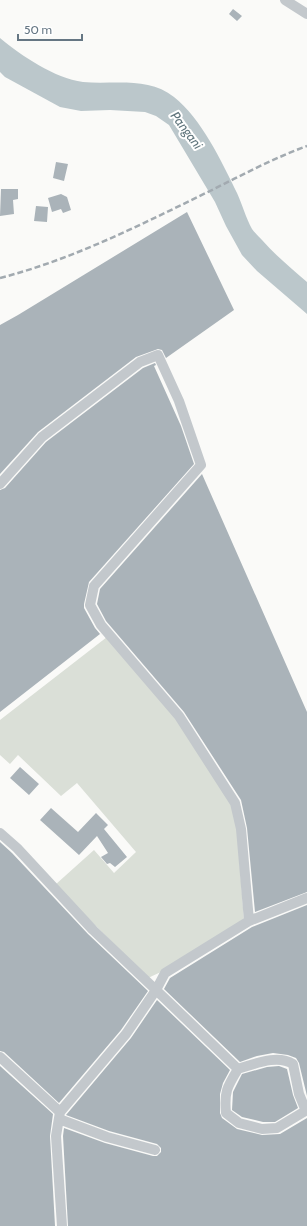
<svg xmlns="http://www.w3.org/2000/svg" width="307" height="1226" font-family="Cabin,sans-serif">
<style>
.green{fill:#dadfd7}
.water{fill:#bbc7cb}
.building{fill:#aab3b9}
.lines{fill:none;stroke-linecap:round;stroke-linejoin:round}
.minor{stroke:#c3c8cc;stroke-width:10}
.rail{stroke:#a2aab0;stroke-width:2.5;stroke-dasharray:6 3;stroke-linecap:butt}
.labels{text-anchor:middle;stroke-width:4;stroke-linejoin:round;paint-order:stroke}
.water-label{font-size:13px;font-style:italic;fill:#60757c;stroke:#fff}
</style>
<rect width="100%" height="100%" fill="#fafaf8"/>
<path class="green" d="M107 637 176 718 232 805 237 829 244 921 163 971 148 978 55 885 94 850 114 873 136 852 77 783 61 796 18 755 10 764 0 755V720Z"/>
<path class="water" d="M0 38C22 56 54 78 83 82 113 85 148 76 174 97 201 118 222 162 237 193 242 204 246 218 252 229 255 233 259 237 262 240 276 256 291 268 307 282V314L257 271 242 255 226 226 215 202 169 125 156 116 145 112 110 110 81 111 60 107 5 77 0 72Z"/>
<path class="building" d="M233 9 242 16 237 21 229 14Z
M56 162 68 164 64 181 53 178Z
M1 189H18V199L13 200 14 214 0 216Z
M61 194 67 197 71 210 63 213 61 209 52 212 48 198Z
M36 206 48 207 47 222 34 221Z
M187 212 234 310 166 358 162 350 158 349 136 357 38 432 0 474V325L18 315Z
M155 363 156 365 154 366 181 426 194 464 89 582 84 604V608L95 628 100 634 0 712V490L5 488 46 442 143 368Z
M202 474 307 712V892L255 912 247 828 241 800 184 712 106 621 97 604 100 589Z
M20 767 39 784 29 795 10 778Z
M51 808 78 832 96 813 108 825 104 829 127 857 115 867 110 863 107 864 101 857 108 853 97 836 79 855 40 820Z
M0 842 12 853 88 934 148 991 121 1030 59 1103 4 1052 0 1051Z
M307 905V1096L299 1063 296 1058 288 1055 273 1053 257 1056 240 1062 164 989 170 978 252 927Z
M157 1000 230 1070 223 1083 220 1094V1113L222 1118 237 1129 262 1135 280 1134 307 1118V1226H68L63 1136 64 1128 105 1143 153 1156H157L161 1152V1148L157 1144 109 1131 66 1115 131 1038Z
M0 1066 53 1114 50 1136 55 1226H0Z
M279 1066 287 1069 293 1095 298 1108 275 1122H263L242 1117 232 1110 233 1092 242 1074 267 1067Z"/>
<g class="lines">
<path class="minor" d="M285 0 307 14
M0 484 42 437 140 362 158 355 179 401 201 465 94 586 90 605 101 625 179 716 235 803 241 829 249 921
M0 833 17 848 93 930 156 990 126 1034 60 1112 56 1136 62 1226
M0 1057 60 1112
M238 1069 156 990 165 973 249 921 307 898
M306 1111 299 1094 293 1064C277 1054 255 1064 238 1069 227 1087 224 1092 226 1113L239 1123 262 1129 277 1128 307 1110
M59 1119 107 1137 155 1150"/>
<path class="rail" d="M0 278C74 259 142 224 210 191 242 175 274 158 307 146"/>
</g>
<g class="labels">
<g class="water-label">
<text transform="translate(187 130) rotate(53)" y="5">Pangani</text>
</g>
</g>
<path d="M18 34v6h64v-6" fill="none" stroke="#657683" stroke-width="2"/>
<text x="24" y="34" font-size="12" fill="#657683" stroke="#ffffff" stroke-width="3" paint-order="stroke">50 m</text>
</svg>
